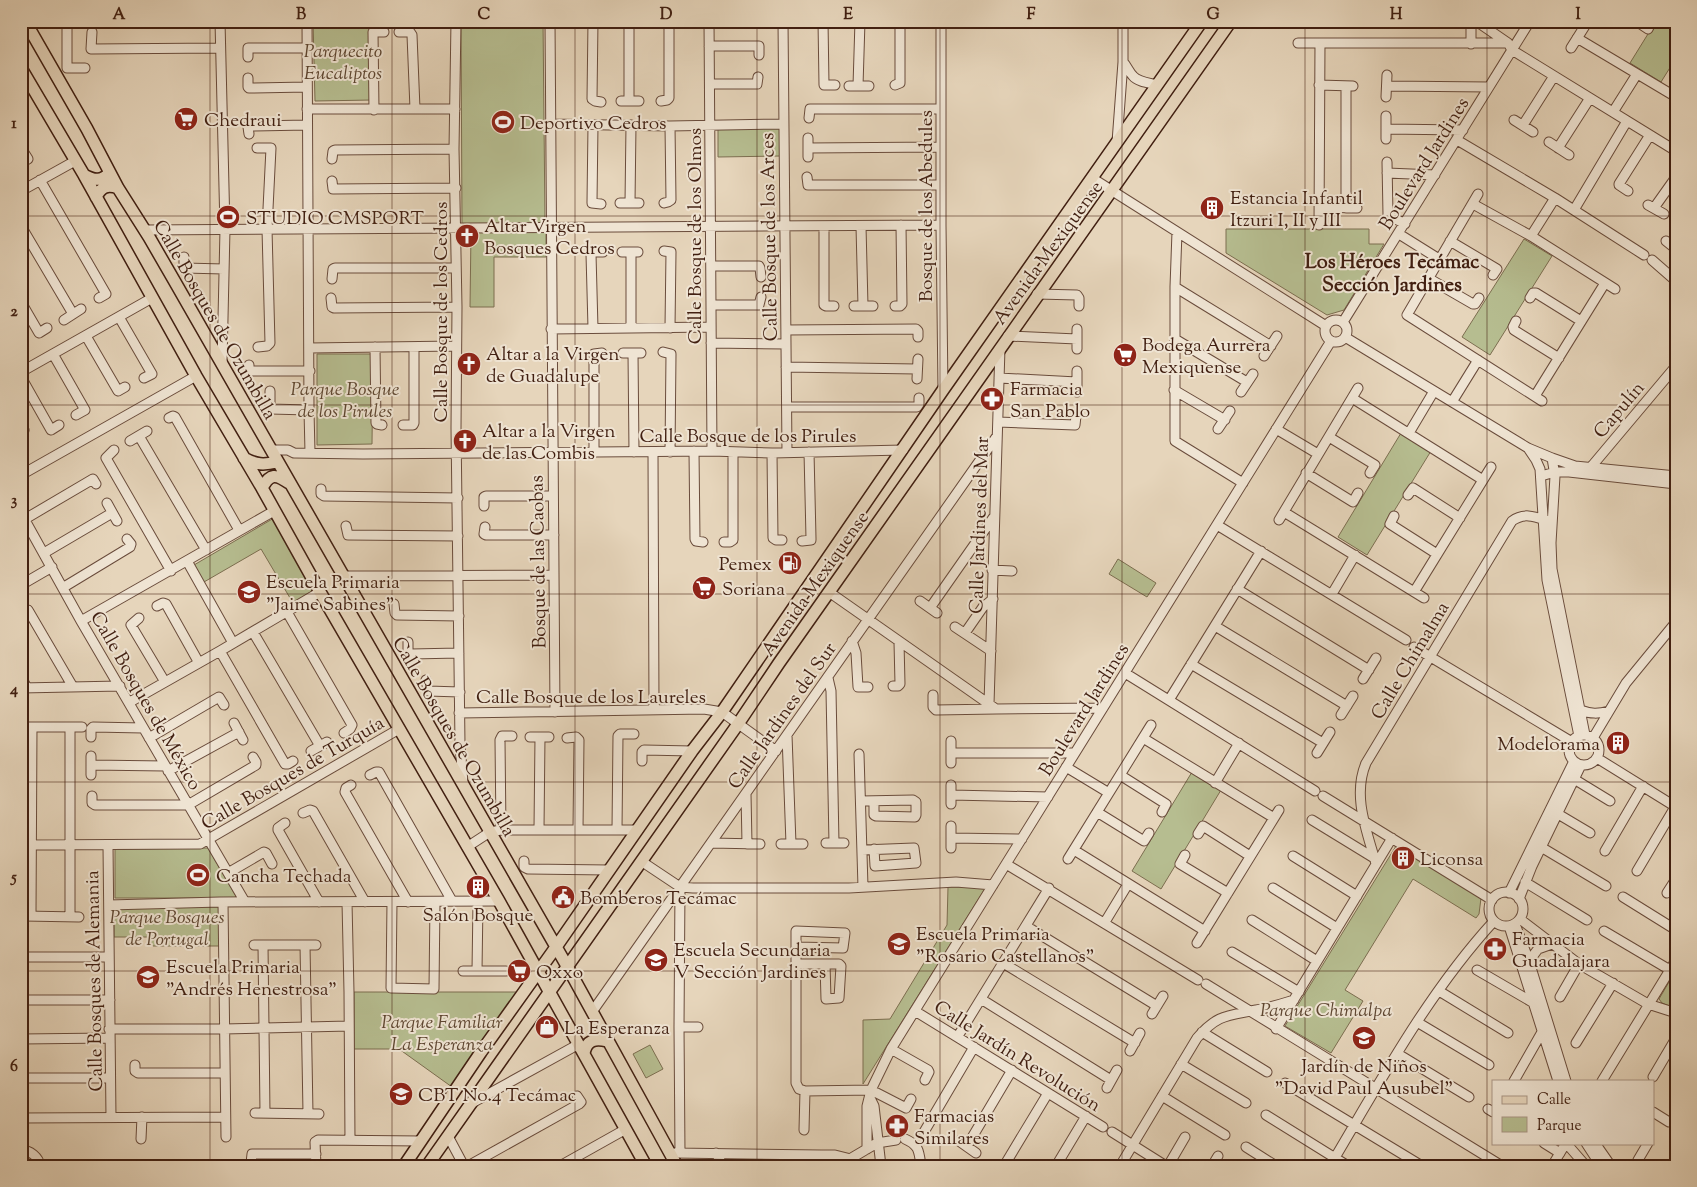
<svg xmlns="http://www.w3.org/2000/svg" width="1697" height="1187" font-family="'Sorts Mill Goudy',serif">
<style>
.green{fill:#b6bd90;stroke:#7c6e50}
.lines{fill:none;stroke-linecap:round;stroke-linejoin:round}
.minor-casing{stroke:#6a4c3c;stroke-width:11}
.major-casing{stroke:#411f11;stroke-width:14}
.minor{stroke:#efe4d3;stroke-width:9}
.major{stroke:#e6d5bb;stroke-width:11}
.grid{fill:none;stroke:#411f11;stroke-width:1;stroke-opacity:0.55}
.labels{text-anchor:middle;stroke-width:4;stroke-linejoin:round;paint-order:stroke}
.park-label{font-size:19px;font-style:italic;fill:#5e4631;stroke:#efe4d3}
.poi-label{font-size:19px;fill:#411f11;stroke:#efe4d3;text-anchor:start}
.street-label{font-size:19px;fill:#411f11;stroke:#efe4d3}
.neighbourhood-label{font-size:20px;font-weight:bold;fill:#411f11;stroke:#efe4d3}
.neatline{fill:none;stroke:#411f11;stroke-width:2}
.grid-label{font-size:16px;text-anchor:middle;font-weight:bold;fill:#411f11}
</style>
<rect width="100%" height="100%" fill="#e6d5bb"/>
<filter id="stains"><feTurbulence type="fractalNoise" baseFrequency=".004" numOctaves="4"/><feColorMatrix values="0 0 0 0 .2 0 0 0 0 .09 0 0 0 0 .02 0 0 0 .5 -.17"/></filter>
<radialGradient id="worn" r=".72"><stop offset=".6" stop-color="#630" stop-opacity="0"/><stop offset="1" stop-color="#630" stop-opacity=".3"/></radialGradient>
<path class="green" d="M313 21H371L372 100 315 101Z
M461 21H543L545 223 462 225Z
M1656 21H1676V58L1661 82 1630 63Z
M718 128H781V156L718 157Z
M1226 229H1369V244H1384L1344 310 1327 315 1226 253Z
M471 232H546V257H494V307H470Z
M1524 239 1552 256 1490 355 1462 337Z
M317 354H373L372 444 317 445Z
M1401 433 1431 451 1367 555 1338 537Z
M274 518 315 589 293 603 261 549 204 582 194 565Z
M1118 559 1156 583 1147 597 1109 574Z
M1192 772 1221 790 1161 889 1132 871Z
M1396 846 1481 898 1479 914 1476 918 1413 879 1345 990 1363 1001 1331 1053 1285 1026Z
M208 848 237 898H115V849Z
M948 887H986L863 1084V1020L890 1019 947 925Z
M114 907H221V946H153L147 937H114Z
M1676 970V1009L1662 1003 1659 999Z
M354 992H519L452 1087 399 1049H354Z
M650 1045 663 1069 646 1078 633 1054Z"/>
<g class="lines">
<g class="minor-casing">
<path id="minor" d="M67 21V68H85
M220 21 225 229 222 363
M307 21 309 410 310 453
M456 21 454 149 457 307 456 428 460 744 463 783
M550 21 555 712
M593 21 592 99 595 101 601 102
M709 21 712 451
M783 21 787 452
M823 21 824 85H835
M941 21V225L943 390
M1476 21 1508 43 1512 50 1676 151
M1636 21 1648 29 1652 21
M92 32 91 49 220 48
M399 32H410L412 35 415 109
M1577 38 1676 97
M1298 43H1508
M1471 44V21
M709 46H759V55
M1571 48 1588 21
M248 57V48H307
M1123 62C1127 66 1129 72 1133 76 1138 82 1150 83 1157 85
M248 78V87L249 88 307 87
M710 84H757L758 77
M895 85 900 83V21
M1319 85 1353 86
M849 86H869
M858 86 860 21
M1346 86V208
M1387 86 1489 87
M1386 97 1387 75
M621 101H639
M629 101V21
M661 101 667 100 669 98V21
M307 109H455
M374 110 373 32H384
M1613 112 1637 74
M1386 116V139
M809 118 810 109H940
M1514 120 1533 132
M550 124 670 126 783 124
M593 125 592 202V203L601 204
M1523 125 1554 76
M1386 129 1463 130
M249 134 248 127 250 126 307 125
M808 138V157
M1457 140 1555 198 1644 255
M1117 142 1123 62V21
M1549 142 1569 155
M21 148 28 159 21 163
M257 148H271L267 229 270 343 267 346 258 347
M808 148 940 147
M1558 148 1590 98
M332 159 333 151 335 150 454 149
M1387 162 1388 215 1405 224
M1387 173 1435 175
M807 177 808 185H941
M1092 178 1326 326
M40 180 106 294 99 298
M332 181 333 189 456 188
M21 191 75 161
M1628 191 1619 185V184L1650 135
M1478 194 1407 315 1542 401
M620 203H639
M630 203 631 125
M664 203 668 202 671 200 670 126
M1473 204 1531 236 1615 289
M1648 205 1664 214
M1319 207 1357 208
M1654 208 1676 177
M1574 210 1627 121
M1319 225 1320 43
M21 226 73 314
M824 226V305L826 306H834
M861 226 863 306
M144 230 941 225
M1177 232 1175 287V441L1243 483
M1399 234 1439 259
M1531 236 1555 198
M1450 241 1497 269 1493 275
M1666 241 1676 249
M664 251 671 252 670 328
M622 252H638
M631 252V328
M184 257V268L224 269
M1652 260 1676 281
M711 266H759L760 268 761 277
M1428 278 1473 304H1475L1479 298
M332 279 333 269 335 268H456
M1175 287 1271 346
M1037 294 1077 295 1079 298V306
M331 298 332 307 334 308 457 307
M1530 298 1533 293H1536L1581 321
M21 302 39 333 47 328
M711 305H759L761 297
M854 306H873
M895 306H900L902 304 901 225
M119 317 152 374 144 378
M64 320 81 309
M1325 331a11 11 0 1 1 22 0a11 11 0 1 1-22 0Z
M1516 321 1513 327 1514 330 1559 358
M1343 322 1530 21
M593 328 591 254 592 252H603
M551 329 711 327
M786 330 916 329 918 331V337
M86 336 118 391 125 387
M1008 336 1077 339
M1345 337 1528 448 1552 458 1555 476 1551 543 1552 569 1585 735
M1175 339 1247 382
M711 343 786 344
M375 347 376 423 377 424 382 425
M309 348 456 346
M1077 349V329
M663 352 671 354 670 452
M623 353H641
M633 353 634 452
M53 354 85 410 76 415
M1264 356 1277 336
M249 365V369L251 371H310
M786 367 917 369
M21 372 152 298
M21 377 51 430 59 425
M999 378 1077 382
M917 379 918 359
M1174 390 1225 420
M270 391V409L309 410
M1077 392V371
M1241 392 1253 374
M1535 396 1605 283
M1352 398 1483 480
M1452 402 1478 360
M787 407H917L919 404V398
M169 418 173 416 175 417 239 530
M998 422 1075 425 1076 416
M21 424 24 430 21 433
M403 425H413L414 423V347
M1218 429 1230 411
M1276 429 1318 454
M1409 433 1434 391
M139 436 206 550
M1329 437 1375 465 1370 473
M130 441 147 431
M1528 448 1536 460 1540 469 1547 580 1579 736
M114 450 106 458 171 571
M271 450H288L294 453 363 454 712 451 772 453 903 450
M694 451 695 539 696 541 703 542
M594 452V354L602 353
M653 452 654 709
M772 453 773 538 776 540H782
M1552 458 1575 466 1676 476
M1306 473 1353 502 1358 493
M1586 473 1676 366
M21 475 196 376
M1541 476 1555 472H1569L1676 484
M321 489V494L324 496 458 498
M1408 495 1413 488 1460 518
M107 503 117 521
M484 506V497L486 496H552
M1284 512 1424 598
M21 513 81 621 245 902
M1394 516 1390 524 1437 554
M25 519 93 479 96 484
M1279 520 1358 388
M1217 525 1406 640
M346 526 348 535 458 536
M485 527 484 534 486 535H554
M802 541 811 540V538L809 452
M724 542H730L733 540V452
M44 553 112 513
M187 561 233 643
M992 570 1012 571
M344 576 554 575
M21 585 52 567
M64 587 130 547 131 544 127 539
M1237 589 1369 670
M829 592 996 709 1103 708
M1414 592 1491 467
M1332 594 1355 555
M920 601 937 613
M394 604 395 613 397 615 459 616
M157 606 163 603 166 604 199 663
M930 608 993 518
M21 612 28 610 73 687
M287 612 352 725 350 729 344 733
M139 618 131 625 165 682
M81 621 274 511
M1215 626 1347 706
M955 627 991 651
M253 632 320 746
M965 633 983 607 993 599
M852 641 856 653 858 687H868
M408 642V652L411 654 459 653
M1414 647 1572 742
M220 651 285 764H288L293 761
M1191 664 1323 743
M1125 673 1315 791
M21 677 27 688
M828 678 831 691 834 843
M1363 679 1376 658
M426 680 428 691 460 692
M893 686H898L900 684 899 642
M21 688 120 686
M933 695V707L936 710 996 709
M1169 700 1261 551
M130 702 220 651 320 592
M989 704 1000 348
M1580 710C1591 714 1598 714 1609 711
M459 713 704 709 722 712 776 751
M1341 715 1353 696
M234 723 243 740
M22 727H82
M70 727V916
M787 735 791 844
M1569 750a15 15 0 1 1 30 0a15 15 0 1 1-30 0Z
M91 737V729L93 727 143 728
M530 737H549
M149 738 219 697 224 705
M567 738 576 737 579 740 578 830
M1143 738 1274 818
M1593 738 1626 683 1676 622
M311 751 327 742
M951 753H1075
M1317 753 1330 732
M859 754 863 887
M1597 758 1676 807
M642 761V752L644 750 692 751
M951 763V741
M91 765 165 766
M1066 767 1109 793
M168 771 239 732
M91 775V756
M370 775 376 772H379L452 901
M1120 775 1166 804 1162 812
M1574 779 1610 801
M1215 783 1239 743
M351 785 346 788 345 792 408 902
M951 785V804
M746 794 747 844
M951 795 1048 797
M92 796V803L95 805H188L256 765V762L253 757
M1323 796 1492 900
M861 801 913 800 916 802V815L915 817 876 816 874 815V801
M1097 812 1144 841 1149 833
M303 813 310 810 313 811 365 902
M1558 814 1590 833
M1312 820 1374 858
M285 823 278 828V830L319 902
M539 829 540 737
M501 830 500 740 502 736H512
M617 830 618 736 620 734H634
M1198 834 1203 826 1250 856
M951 838 1022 839
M711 843 760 844
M826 843H844
M781 844H803
M21 845 200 844 399 729
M108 846 111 1117
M467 847 490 832 501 830H638
M1541 847 1606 886
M951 848V826
M862 850 914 848 916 863 875 866 874 849
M1074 850 1205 931
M1605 851 1643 786
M1185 855 1180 864 1228 893
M1293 856 1357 896
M1068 859 1151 725
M524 861V867L528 869 609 870
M641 861 680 887 693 888H849L956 882 993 885
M1006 864 1198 980
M1376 864C1367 831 1352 796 1366 763L1512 521C1525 511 1538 518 1552 522
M1637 871 1675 807
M228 873 264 852 266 853 272 864
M1525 882 1587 920
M1273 888 1337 928
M1489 909a17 17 0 1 1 34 0a17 17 0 1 1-34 0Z
M1509 893 1574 761
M1667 893 1676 879
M1623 897 1676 930
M1519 899 1532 866 1581 765
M223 902 226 1137
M347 902 349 992 350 1140
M392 902 391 988 434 989 435 902
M109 905 220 902 499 901
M24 916 79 917
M31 916 32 727
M1520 919 1579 964 1648 1004 1676 1013
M1252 920 1317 961
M1105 922 1128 884
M1515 924 1529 961 1566 1081
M1026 926 1157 1006
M1509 926 1558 1081
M1604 931 1670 970
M1197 943 1279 810
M254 945H316
M263 945 265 1113
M305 945 308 1113
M796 947 843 948 845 933 796 931V1083L799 1089 805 1091 871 1090 906 1108 911 1099
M1232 952 1299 992
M21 957H109
M1529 961 1538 949 1552 944
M1003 963 1135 1043
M796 964H839L841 966 839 998 826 999 825 964
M1477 970 1532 1002
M463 971H506
M477 971 478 902
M1206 984 1502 1166
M1439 991 1508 1033
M1560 997 1579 964
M981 999 1111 1080
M21 1000H110
M915 1011 1103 1127
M592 1012 997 436
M1152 1014 1163 996
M1417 1022 1489 1065
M679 1027H698
M109 1029H224L349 1026
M1276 1029 1392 838
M1202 1032 1267 1072
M958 1036 1049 888
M21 1039 110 1038
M1576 1043 1613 983
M891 1049 928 1070 929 1072 925 1080
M1130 1051 1140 1033
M1398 1054 1469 1097
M1181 1064 1246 1103
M135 1065V1071L138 1073H224
M1653 1077 1676 1038
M21 1078H110
M1514 1081 1542 1032
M1602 1081 1676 960
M1285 1083 1422 1166
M1107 1088 1117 1070
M1162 1096 1225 1135
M870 1098 874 1106 881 1166
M472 1103 579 1044
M1488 1109 1493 1112
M1653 1112 1669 1122
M255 1113 319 1114
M1266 1115 1348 1166
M21 1118 224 1117
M804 1130 805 1091
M924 1132 974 1047
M1112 1132 1166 1166
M448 1136 464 1166
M141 1139 142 1117
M905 1139C919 1145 919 1151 921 1166
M959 1141 976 1153
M1544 1143 1560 1153
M1586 1143 1601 1166
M1595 1143 1611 1166
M967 1146 1012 1070
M1246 1147 1276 1166
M867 1149V1106L871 1090 891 1049 1331 341
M21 1150C30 1150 39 1157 40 1166
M675 1153 821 1155H835L851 1159
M680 1153 679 1027 680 887
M716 1153 723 1166
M1638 1160 1648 1143
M251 1163 252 1154H316
M993 1165 995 1166
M316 1166 315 1142 318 1140 421 1141
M468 1166 579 1104 581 1102 577 1096
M560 1166 626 1129
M838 1166 877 1143 896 1140
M1004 1166 1048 1093
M1056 1166 1086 1116
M1120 1166 1197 1038C1218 1014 1227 1016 1256 1010 1269 1008 1281 1004 1294 1000
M1168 1166 1185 1137
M1212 1166 1218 1156
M1330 1166C1380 1082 1428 993 1494 921
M1552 1166 1566 1143 1586 1166"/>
</g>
<g class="major-casing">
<path id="major" d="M25 21 87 129 118 188 149 237 175 282 567 966 677 1166
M21 68 84 175 196 376 262 488 320 592 499 901 646 1166
M84 175C95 181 101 181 110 173
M96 197C101 187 107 184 118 188
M244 458C256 465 264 465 277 462
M262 488C270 473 276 474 289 483
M584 1054C586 1040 595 1038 607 1041
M404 1166 481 1052 556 947 692 751 722 712 943 390 1202 21
M427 1166 738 724 779 663 1231 21"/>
</g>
<use href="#minor" class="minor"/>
<use href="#major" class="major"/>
</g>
<path class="grid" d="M210 21V1166M392 21V1166M575 21V1166M757 21V1166M940 21V1166M1122 21V1166M1305 21V1166M1487 21V1166M21 216H1676M21 405H1676M21 594H1676M21 782H1676M21 971H1676"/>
<defs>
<g id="supermarket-disc" transform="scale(1.25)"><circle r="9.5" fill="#8f2418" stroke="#efe4d3"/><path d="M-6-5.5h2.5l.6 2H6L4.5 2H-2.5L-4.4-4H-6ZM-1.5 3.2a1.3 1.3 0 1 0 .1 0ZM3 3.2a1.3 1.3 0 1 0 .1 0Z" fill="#fff"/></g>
<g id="stadium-disc" transform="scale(1.25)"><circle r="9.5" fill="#8f2418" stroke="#efe4d3"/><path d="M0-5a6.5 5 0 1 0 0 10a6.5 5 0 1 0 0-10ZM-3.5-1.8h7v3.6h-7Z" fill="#fff"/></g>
<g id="building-disc" transform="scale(1.25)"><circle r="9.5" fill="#8f2418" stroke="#efe4d3"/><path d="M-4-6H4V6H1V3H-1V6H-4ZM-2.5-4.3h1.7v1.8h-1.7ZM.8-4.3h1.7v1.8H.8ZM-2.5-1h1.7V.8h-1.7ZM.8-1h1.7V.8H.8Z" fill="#fff"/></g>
<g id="church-disc" transform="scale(1.25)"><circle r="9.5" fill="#8f2418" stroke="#efe4d3"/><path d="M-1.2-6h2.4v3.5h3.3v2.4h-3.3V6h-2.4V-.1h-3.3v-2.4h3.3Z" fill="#fff"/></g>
<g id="pharmacy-disc" transform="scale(1.25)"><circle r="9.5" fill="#8f2418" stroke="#efe4d3"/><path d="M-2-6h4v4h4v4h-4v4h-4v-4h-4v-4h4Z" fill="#fff"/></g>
<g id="fuel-disc" transform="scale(1.25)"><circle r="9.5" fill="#8f2418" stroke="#efe4d3"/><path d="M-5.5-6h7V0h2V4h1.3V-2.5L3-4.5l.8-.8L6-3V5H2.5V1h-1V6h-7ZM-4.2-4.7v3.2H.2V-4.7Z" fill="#fff"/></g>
<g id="school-disc" transform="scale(1.25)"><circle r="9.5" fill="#8f2418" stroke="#efe4d3"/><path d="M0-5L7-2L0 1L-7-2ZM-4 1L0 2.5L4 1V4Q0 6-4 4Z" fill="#fff"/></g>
<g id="civic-disc" transform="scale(1.25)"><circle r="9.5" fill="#8f2418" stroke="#efe4d3"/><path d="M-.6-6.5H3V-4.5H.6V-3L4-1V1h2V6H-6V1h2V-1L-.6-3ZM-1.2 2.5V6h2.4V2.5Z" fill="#fff"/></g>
<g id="shop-disc" transform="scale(1.25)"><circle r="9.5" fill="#8f2418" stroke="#efe4d3"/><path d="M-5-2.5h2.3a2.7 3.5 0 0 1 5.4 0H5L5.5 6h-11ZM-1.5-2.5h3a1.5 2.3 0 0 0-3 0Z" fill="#fff"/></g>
</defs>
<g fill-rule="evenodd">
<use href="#supermarket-disc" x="186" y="119"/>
<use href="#stadium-disc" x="503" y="122"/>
<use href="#building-disc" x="1212" y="208"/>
<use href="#stadium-disc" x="228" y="217"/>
<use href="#church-disc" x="467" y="236"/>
<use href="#supermarket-disc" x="1125" y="355"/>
<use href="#church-disc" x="469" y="364"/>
<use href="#pharmacy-disc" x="992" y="399"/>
<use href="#church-disc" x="465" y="441"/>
<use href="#fuel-disc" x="790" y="563"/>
<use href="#supermarket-disc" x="704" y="588"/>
<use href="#school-disc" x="249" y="592"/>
<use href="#building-disc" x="1618" y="743"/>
<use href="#building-disc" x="1403" y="858"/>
<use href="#stadium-disc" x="198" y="875"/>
<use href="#building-disc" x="478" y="887"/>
<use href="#civic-disc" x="563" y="897"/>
<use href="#school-disc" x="899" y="944"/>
<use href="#pharmacy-disc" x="1495" y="949"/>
<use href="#school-disc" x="656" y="960"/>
<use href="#supermarket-disc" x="519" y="971"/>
<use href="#school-disc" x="148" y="977"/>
<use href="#shop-disc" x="547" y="1027"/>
<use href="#school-disc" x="1364" y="1038"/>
<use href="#school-disc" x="401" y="1094"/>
<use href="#pharmacy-disc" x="897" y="1126"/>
</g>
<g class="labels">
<g class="park-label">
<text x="343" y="57">Parquecito<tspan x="343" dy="22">Eucaliptos</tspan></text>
<text x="345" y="395">Parque Bosque<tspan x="345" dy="22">de los Pirules</tspan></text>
<text x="167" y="923">Parque Bosques<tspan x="167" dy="22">de Portugal</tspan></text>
<text x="1326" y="1016">Parque Chimalpa</text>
<text x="442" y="1028">Parque Familiar<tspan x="442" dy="22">La Esperanza</tspan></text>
</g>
<g class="poi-label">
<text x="204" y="126">Chedraui</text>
<text x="520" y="129">Deportivo Cedros</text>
<text x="1230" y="204">Estancia Infantil<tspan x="1230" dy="22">Itzuri I, II y III</tspan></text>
<text x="246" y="224">STUDIO CMSPORT</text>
<text x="484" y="232">Altar Virgen<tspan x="484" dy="22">Bosques Cedros</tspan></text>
<text x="1142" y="351">Bodega Aurrera<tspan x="1142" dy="22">Mexiquense</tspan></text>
<text x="486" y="360">Altar a la Virgen<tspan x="486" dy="22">de Guadalupe</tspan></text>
<text x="1010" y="395">Farmacia<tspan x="1010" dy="22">San Pablo</tspan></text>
<text x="482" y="437">Altar a la Virgen<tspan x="482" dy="22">de las Combis</tspan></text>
<text x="772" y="570" text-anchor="end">Pemex</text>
<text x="266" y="588">Escuela Primaria<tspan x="266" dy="22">"Jaime Sabines"</tspan></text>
<text x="722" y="595">Soriana</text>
<text x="1600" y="750" text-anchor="end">Modelorama</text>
<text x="1420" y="865">Liconsa</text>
<text x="216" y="882">Cancha Techada</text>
<text x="580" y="904">Bomberos Tecámac</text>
<text x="478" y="921" text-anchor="middle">Salón Bosque</text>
<text x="916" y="940">Escuela Primaria<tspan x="916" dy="22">"Rosario Castellanos"</tspan></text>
<text x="1512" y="945">Farmacia<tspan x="1512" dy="22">Guadalajara</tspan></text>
<text x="674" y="956">Escuela Secundaria<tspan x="674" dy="22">V Sección Jardines</tspan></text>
<text x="166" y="973">Escuela Primaria<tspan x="166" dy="22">"Andrés Henestrosa"</tspan></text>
<text x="536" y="978">Oxxo</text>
<text x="564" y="1034">La Esperanza</text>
<text x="1364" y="1072" text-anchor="middle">Jardín de Niños<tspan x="1364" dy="22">"David Paul Ausubel"</tspan></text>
<text x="418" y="1101">CBT No.4 Tecámac</text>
<text x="914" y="1122">Farmacias<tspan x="914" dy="22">Similares</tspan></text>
</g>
<g class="street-label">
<text transform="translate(1423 163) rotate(-58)" y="7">Boulevard Jardines</text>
<text transform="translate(925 206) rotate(-90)" y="7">Bosque de los Abedules</text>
<text transform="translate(694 236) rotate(-90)" y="7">Calle Bosque de los Olmos</text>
<text transform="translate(768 237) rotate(-91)" y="7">Calle Bosque de los Arces</text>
<text transform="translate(1047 252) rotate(-54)" y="7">Avenida Mexiquense</text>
<text transform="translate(440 312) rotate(-90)" y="7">Calle Bosque de los Cedros</text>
<text transform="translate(216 319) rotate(60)" y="7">Calle Bosques de Ozumbilla</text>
<text transform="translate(1618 409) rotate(-50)" y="7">Capulín</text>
<text x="748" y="442">Calle Bosque de los Pirules</text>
<text transform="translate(978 525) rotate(-88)" y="7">Calle Jardines del Mar</text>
<text transform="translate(537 562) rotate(-91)" y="7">Bosque de las Caobas</text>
<text transform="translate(814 583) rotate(-55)" y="7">Avenida Mexiquense</text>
<text transform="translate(1409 660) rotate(-59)" y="7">Calle Chimalma</text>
<text x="591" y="703">Calle Bosque de los Laureles</text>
<text transform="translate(147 700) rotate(60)" y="7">Calle Bosques de México</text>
<text transform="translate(1083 709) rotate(-58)" y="7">Boulevard Jardines</text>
<text transform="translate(781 715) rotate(-55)" y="7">Calle Jardines del Sur</text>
<text transform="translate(455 736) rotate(60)" y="7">Calle Bosques de Ozumbilla</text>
<text transform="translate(292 772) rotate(-30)" y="7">Calle Bosques de Turquía</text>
<text transform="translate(93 981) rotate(-91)" y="7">Calle Bosques de Alemania</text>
<text transform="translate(1018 1055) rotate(32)" y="7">Calle Jardín Revolución</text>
</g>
<g class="neighbourhood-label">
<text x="1392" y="268">Los Héroes Tecámac<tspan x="1392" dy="23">Sección Jardines</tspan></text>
</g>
</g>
<rect width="1697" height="1187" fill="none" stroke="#e6d5bb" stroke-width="55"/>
<rect x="1492" y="1080" width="162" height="65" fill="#efe4d3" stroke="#a99585"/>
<rect x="1502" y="1096" width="25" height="8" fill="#e6d5bb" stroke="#a99585"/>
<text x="1537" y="1104" font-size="15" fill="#411f11">Calle</text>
<rect x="1502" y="1117" width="25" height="15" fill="#b6bd90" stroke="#a99585"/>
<text x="1537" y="1130" font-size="15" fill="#411f11">Parque</text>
<rect x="28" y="28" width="1642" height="1132" class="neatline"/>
<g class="grid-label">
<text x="119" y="19">A</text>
<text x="301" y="19">B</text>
<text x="484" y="19">C</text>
<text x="666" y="19">D</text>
<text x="848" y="19">E</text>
<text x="1031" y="19">F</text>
<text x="1213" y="19">G</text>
<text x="1396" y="19">H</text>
<text x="1578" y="19">I</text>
<text x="14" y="128">1</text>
<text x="14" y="316">2</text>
<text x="14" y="505">3</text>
<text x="14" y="694">4</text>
<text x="14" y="882">5</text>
<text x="14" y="1071">6</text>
</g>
<rect width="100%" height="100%" filter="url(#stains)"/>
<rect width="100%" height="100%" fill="url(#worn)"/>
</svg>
